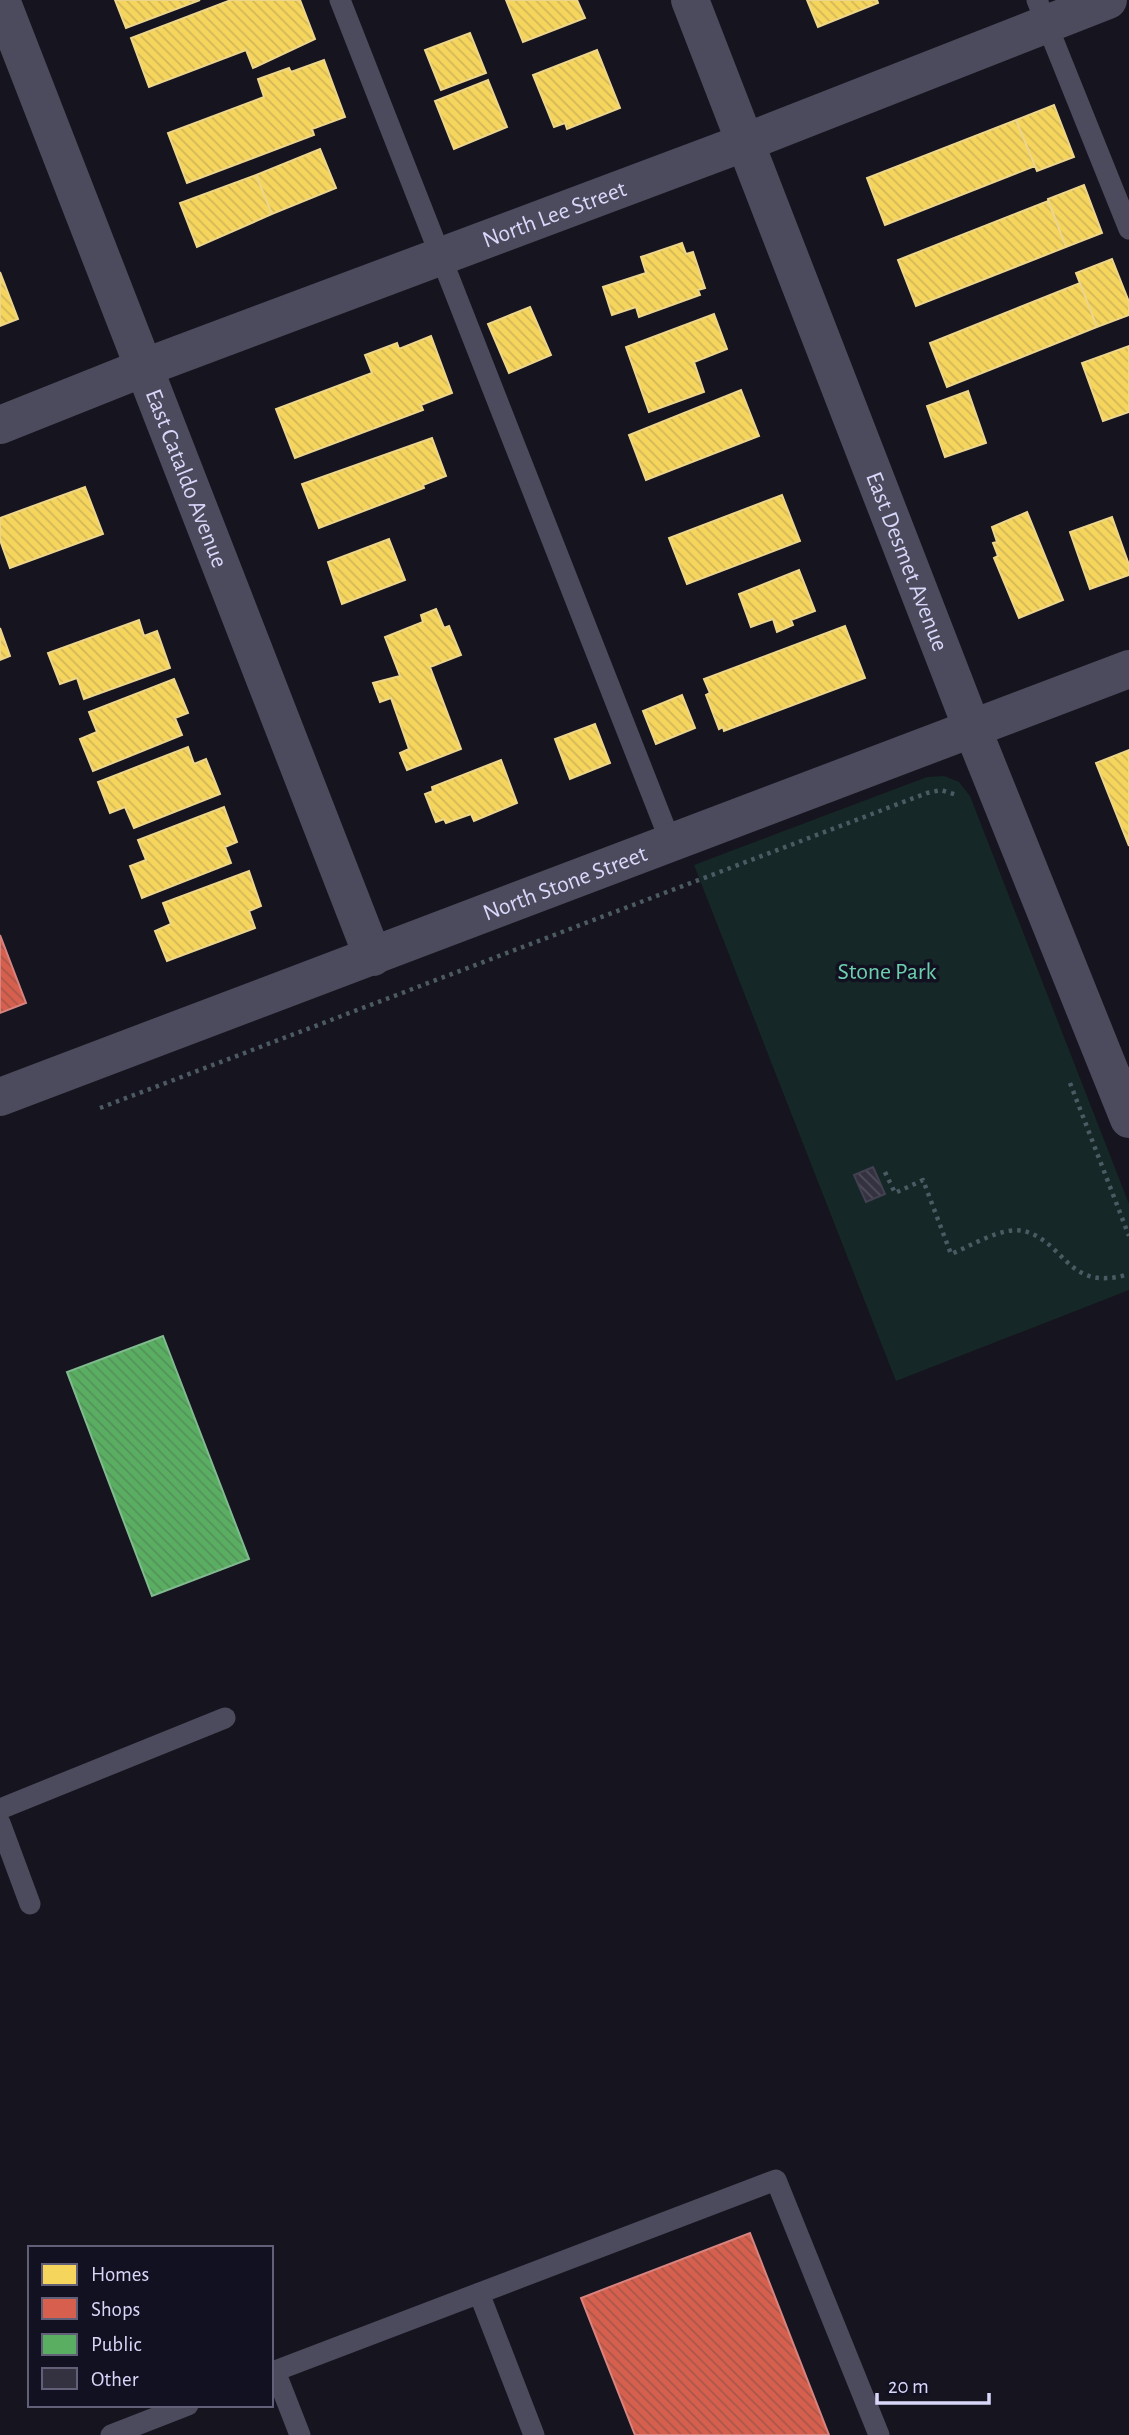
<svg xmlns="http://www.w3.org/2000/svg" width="1129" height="2435" font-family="'Alegreya Sans',sans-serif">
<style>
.park{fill:#152827}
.homes{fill:url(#homes-back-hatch);stroke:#edd68b;stroke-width:2}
.shops{fill:url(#shops-back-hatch);stroke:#d78481;stroke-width:2}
.public{fill:url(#public-back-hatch);stroke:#80ba8f;stroke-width:2}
.building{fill:url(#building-back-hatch);stroke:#424051;stroke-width:2}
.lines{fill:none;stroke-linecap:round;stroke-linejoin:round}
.path{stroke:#4c5a63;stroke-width:4.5;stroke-dasharray:3.5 5;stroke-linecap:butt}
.service{stroke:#4b4b5d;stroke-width:21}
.minor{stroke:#4b4b5d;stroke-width:38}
.labels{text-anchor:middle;stroke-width:7;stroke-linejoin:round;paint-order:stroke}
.street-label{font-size:24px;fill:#d8d7fa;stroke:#121121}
.park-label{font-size:24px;fill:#6cd0ae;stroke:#121121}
</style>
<defs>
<pattern id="homes-back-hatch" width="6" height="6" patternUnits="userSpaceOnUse" patternTransform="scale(1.75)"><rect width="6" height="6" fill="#f6d55c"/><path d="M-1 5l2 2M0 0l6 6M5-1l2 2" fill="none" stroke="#d2b759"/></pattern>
<pattern id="shops-back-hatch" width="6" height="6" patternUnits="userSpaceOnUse" patternTransform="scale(1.75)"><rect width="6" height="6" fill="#d6604d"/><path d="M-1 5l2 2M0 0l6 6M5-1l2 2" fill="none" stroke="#a9564c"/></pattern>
<pattern id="public-back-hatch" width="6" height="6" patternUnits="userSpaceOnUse" patternTransform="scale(1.75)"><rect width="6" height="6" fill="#5aae61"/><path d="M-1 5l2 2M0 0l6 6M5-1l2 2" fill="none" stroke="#54925c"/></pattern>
<pattern id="building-back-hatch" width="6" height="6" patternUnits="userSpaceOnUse" patternTransform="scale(1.75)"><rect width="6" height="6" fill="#343240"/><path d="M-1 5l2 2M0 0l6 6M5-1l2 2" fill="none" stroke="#514f5c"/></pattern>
</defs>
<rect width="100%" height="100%" fill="#16141e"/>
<path class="park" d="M944 776 959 782 970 796 1129 1204V1290L896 1381 694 865 927 777Z"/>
<path class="homes" d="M115 0H200L126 28Z
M231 0H300L315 39 253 68 246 50 149 87 131 38Z
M506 0H577L585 18 523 42Z
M807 0H877L878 3 818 27Z
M470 33 486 73 441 90 425 50Z
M597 50 620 108 567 129 565 123 554 127 533 75Z
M324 60 345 117 312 129 314 135 187 183 168 133 264 97 258 79 289 68 291 72Z
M488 80 507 127 454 149 435 101Z
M1054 105 1074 157 1037 171 1016 120Z
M1016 120 1035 166 885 225 867 178Z
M320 149 336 188 272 214 256 175Z
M256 175 272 214 197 247 180 203Z
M1084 185 1102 233 1066 247 1048 199Z
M1048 201 1066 247 916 306 898 260Z
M682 243 686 254 693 252 705 288 698 290 700 295 639 317 636 307 612 315 603 287 646 273 641 257Z
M1112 259 1129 302V315L1097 327 1076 273Z
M0 272 18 319 0 326Z
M1080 283 1097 327 947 387 930 343Z
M530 307 551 355 509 373 488 324Z
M714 314 727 349 694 362 704 392 649 412 626 347Z
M431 336 452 393 421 405 423 410 295 458 276 409 372 373 365 355 397 343 399 349Z
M1129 346V412L1103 421 1082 363Z
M741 390 759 436 646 480 629 435Z
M968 391 986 443 945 457 927 406Z
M432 438 446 476 423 485 424 488 319 528 302 484Z
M85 487 103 534 10 568 0 540V518Z
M782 495 800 541 687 584 669 538Z
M1027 512 1063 600 1019 618 994 558 998 556 993 543 997 542 992 527Z
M1112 517 1129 565V575L1090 589 1070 532Z
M389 539 405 580 342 604 328 562Z
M799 570 815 611 791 620 793 625 777 632 773 619 751 627 739 594Z
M436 609 444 628 449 626 461 655 430 667 461 749 407 770 400 753 409 749 391 698 380 702 373 683 400 676 385 637 423 622 421 615Z
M139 620 144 636 157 631 170 668 84 699 77 678 60 684 48 653Z
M845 626 865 678 724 731 723 727 719 729 706 695 710 693 704 679Z
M0 628 10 656 0 660Z
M174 679 188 713 175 718 182 735 93 771 80 739 97 732 89 712Z
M682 695 695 728 656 744 643 711Z
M595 724 610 763 570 779 555 739Z
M188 747 194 764 206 759 220 794 134 828 125 807 110 813 98 782Z
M1129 750V846L1096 763Z
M501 760 517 803 474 821 471 814 446 823 444 819 436 822 425 794 433 791 432 787Z
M224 807 237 842 225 847 231 863 142 898 130 866 146 860 138 840Z
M249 871 261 906 249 911 255 928 167 961 155 931 171 924 163 903Z"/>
<path class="shops" d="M0 935 26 1003 0 1013Z
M750 2233 829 2435H635L581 2298Z"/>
<path class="public" d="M163 1336 249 1559 152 1596 67 1372Z"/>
<path class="building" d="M873 1167 885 1194 866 1202 854 1175Z"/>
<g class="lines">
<path class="path" d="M1070 1083 1129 1236
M100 1108 927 793 941 790 957 795
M885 1172 895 1193 923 1180 951 1254C971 1246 1002 1226 1024 1231 1066 1242 1067 1293 1129 1274"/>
<path class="service" d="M340 0 671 843
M1037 0 1129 229
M0 1809 225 1718
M0 1823 30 1904
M479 2293 534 2435
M275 2371 776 2180 879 2435
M271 2373 275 2371 300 2435
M111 2435 188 2405"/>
<g class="minor">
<path id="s1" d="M1 0 373 957"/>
<path id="s2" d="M690 0 972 728 1129 1119"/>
<path id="s3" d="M0 425 143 368 746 142 1108 0"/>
<path id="s4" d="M0 1097 1129 669"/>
</g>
</g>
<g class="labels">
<g class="street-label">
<text dy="8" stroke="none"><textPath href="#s3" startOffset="593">North Lee Street</textPath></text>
<text dy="8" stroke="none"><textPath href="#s1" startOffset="513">East Cataldo Avenue</textPath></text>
<text dy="8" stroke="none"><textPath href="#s2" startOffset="602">East Desmet Avenue</textPath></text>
<text dy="8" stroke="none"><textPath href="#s4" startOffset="604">North Stone Street</textPath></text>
</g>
<g class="park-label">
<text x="887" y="979">Stone Park</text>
</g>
</g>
<rect x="28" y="2246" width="245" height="161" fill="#121121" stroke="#616078" stroke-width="2"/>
<rect x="42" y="2264" width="35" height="21" fill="#f6d55c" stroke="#616078" stroke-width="2"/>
<text x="91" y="2281" font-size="21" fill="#d8d7fa">Homes</text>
<rect x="42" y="2298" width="35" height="21" fill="#d6604d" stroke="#616078" stroke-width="2"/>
<text x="91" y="2316" font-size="21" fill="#d8d7fa">Shops</text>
<rect x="42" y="2334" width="35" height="21" fill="#5aae61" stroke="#616078" stroke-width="2"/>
<text x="91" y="2351" font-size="21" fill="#d8d7fa">Public</text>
<rect x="42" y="2368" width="35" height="21" fill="#343240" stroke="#616078" stroke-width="2"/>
<text x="91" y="2386" font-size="21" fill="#d8d7fa">Other</text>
<path d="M877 2393v10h112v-10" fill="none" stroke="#d8d7fa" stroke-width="3.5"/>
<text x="888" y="2393" font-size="21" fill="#d8d7fa" stroke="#121121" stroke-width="5" paint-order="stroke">20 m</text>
</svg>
